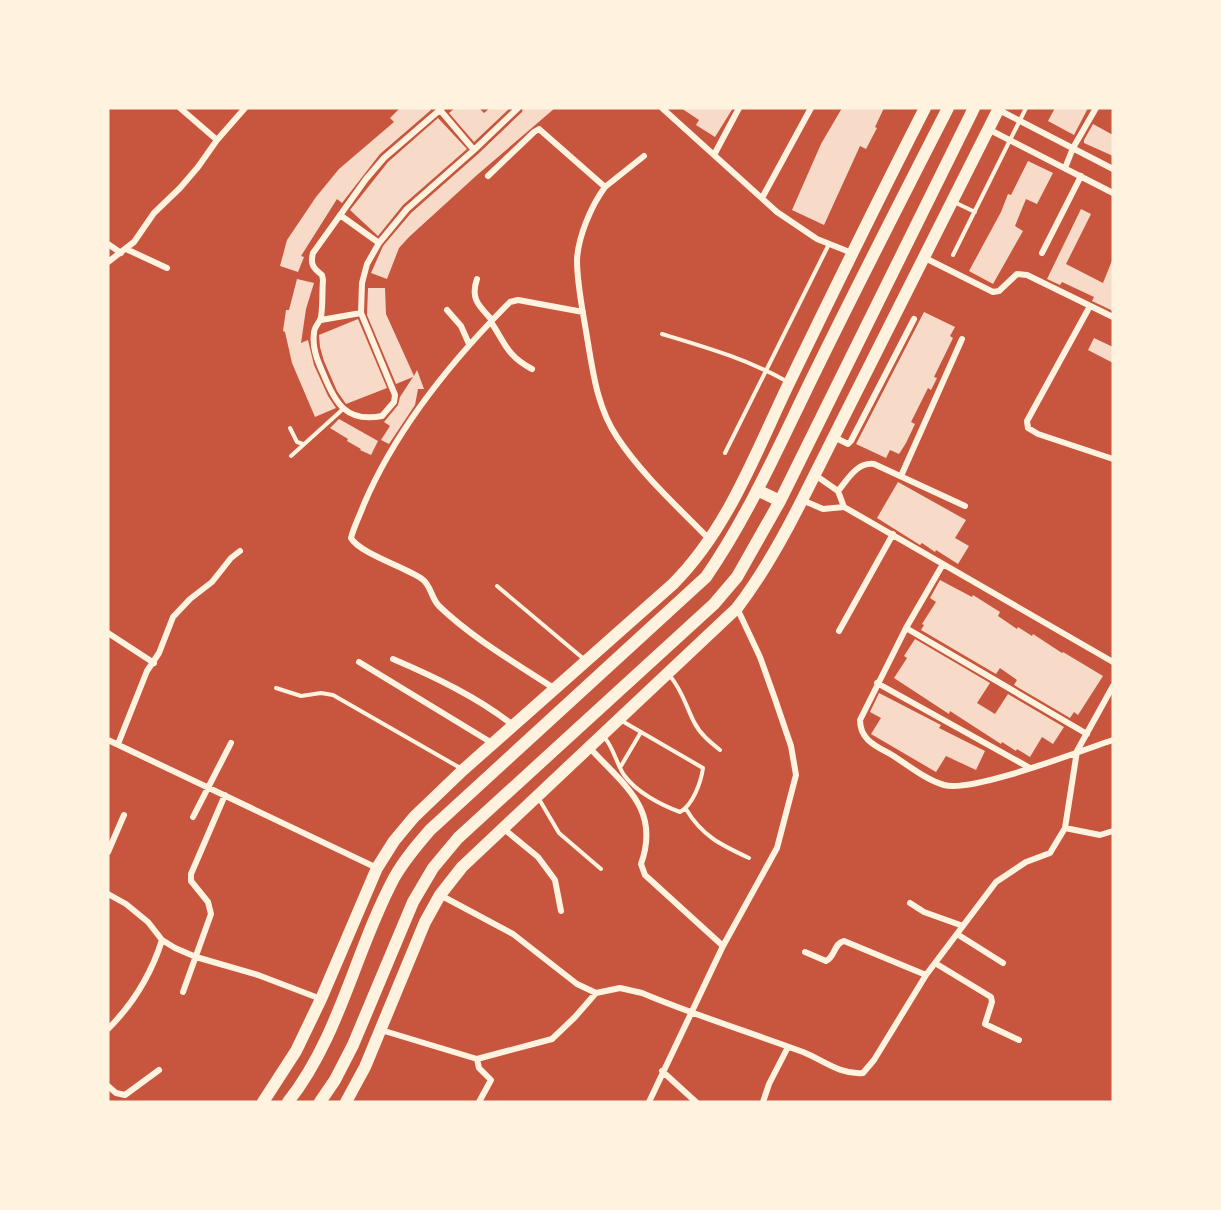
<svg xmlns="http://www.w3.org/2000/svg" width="1221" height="1210" font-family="Georgia,serif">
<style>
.building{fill:#f7dbc8}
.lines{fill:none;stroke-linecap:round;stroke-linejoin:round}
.service{stroke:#fff3e0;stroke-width:4}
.minor{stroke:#fff3e0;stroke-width:6}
.primary{stroke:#fff3e0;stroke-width:12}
</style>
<rect width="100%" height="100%" fill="#c8553d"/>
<path class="building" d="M400 108H429L431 110 380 154 342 203 337 199 301 256 304 257 298 272 280 266 287 240 316 197 339 169 394 122 390 118Z
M455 108H479L484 113 490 108H510L474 142 449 113Z
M523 108H555L477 175 409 237 399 248 387 279 371 273 383 246 411 213 478 154 522 112Z
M681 108H733L715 137 696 125 699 120Z
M842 108H884L875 127 877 128 866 149 860 146 824 225 792 210 821 144Z
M1055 108H1088L1074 135 1048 121Z
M438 118 467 149 403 205 378 236 350 210 388 162Z
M1093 124 1113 135V156L1084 143V140Z
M1028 161 1053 173 1037 204 1026 199 1015 226 1023 231 993 284 969 271 1001 212 1008 194 1011 195Z
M1081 209 1091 214 1066 264 1103 283 1113 258V311L1092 301 1094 297 1062 282 1060 285 1047 279Z
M297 279 314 283 306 309 301 343 308 340 314 365 328 396 336 408 315 417 292 363 285 332 283 331 286 310H289Z
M368 288H385L386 314 414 376 417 370 424 389H418L415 405 389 444 381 440 390 426 384 422 398 405 400 397 413 377 396 384 367 315Z
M924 312 955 327 950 336 953 338 934 377 937 378 931 390 928 388 911 422 915 424 906 443 899 454 890 450 886 458 856 444Z
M358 319 387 388 346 404 337 391 324 361 320 347 319 335Z
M1094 338 1113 347V363L1088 350Z
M339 419 378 441 371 455 360 450 361 449 347 441 348 439 330 428Z
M898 482 966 520 955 538 969 546 958 564 936 550 935 552 922 543 920 545 877 518Z
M940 580 972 597 973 595 1000 612 998 616 1017 629 1018 627 1032 636 1033 634 1062 653 1063 652 1103 676 1078 715 1074 712 1070 718 1014 685 1017 680 1000 668 996 674 921 630 924 625 922 624 936 602 930 598Z
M915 639 990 683 977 703 995 714 1008 694 1064 727 1053 744 1042 737 1030 757 1017 749 1016 751 1002 742 1001 744 950 711 949 714 894 678 907 658 904 656Z
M879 693 941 725 939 728 985 751 976 770 946 756 936 772 871 734 881 718 870 712Z"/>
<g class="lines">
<path class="service" d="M954 202 975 212
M953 255 1026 108
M662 334C705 347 747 359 786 381
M290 428 297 442 303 444
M725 453 829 244
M291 456 343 409
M497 586 585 660
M670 676C682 690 686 706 694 722 700 734 710 742 720 750
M276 688 301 696 321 693 333 695 462 769
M604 737C614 748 616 763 624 775 636 792 661 805 680 812 693 805 701 782 703 768L622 721
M621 766 641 732
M539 799 559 833 601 869
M686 809C702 836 721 845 749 858"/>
<path class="minor" d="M180 108 217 140
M442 108 384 158 366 179 313 253C310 264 313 268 322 275L323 280C322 292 323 305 321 317 320 323 314 326 314 333 312 347 317 360 323 373 335 403 346 423 382 416L394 402 395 395 361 313 362 283 367 264 379 243 407 209 474 150 518 108
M662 108 777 212 817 239 852 253
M440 110 474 150
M999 110 1113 169
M988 129 1113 193
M714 155 739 108
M644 156 605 187C591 206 578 237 577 260 577 285 583 312 587 337 593 372 597 407 617 437 642 475 678 507 709 539
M1065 168 1073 148 1096 108
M488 176 534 132 539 129 605 187
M762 198 811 108
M340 215 379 243
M108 244 121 253
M126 249 167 268
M1042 253 1081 176
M923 257 993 292 999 291 1017 274 1027 275 1113 317
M108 262 134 242 154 213 180 188 198 167 217 140 245 108
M477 279C470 299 479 306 492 320
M1090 306 1027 421 1028 428 1038 434 1113 459
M447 310 461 326 469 344
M321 320 361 313
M491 322C505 343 507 356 532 369
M834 437 848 444 851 441 914 319
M815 475 838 491 844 507
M901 476 962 339
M838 491C848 479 857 462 874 464L965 506
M802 500 823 509 844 507 1113 662
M943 564 906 628 860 720C860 740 876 746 892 755 908 765 926 780 944 785 972 793 1080 751 1113 740
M906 628 1087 734
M839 631 893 534
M108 633 154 663
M393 659C435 677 477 697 513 725
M359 662 492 743
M877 683 1030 768
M555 689C517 664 472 638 439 606 431 598 431 585 422 579 407 568 359 553 351 538 354 526 360 515 364 504 396 429 449 364 505 307L510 302 518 300 583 312
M108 740 377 868
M118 744 147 671 159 653 173 617 190 599 212 582 231 558 240 551
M589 747C623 785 661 808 641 864L645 875 723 946
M193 817 231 743
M1065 828 1100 835 1113 831
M504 829 538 857 555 880 561 911
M108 852 124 815
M108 894 126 904 148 922 162 940 175 948 196 957 258 975 321 999
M440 895 513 934 577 984 596 993 620 988 642 993C694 1015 749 1032 803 1052 823 1060 840 1075 863 1073L874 1060 926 975 996 882 1026 862 1050 853 1065 828 1077 751 1113 686
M910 903 924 912 963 926
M957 934 1003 963
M805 952 826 961C835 957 834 943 844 941L926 975
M935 963 991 997 992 1002 985 1024 1019 1040
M183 992 211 914 208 902 191 881V874L225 795
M108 1029C134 1003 151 975 162 940
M381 1030 477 1059
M662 1071 696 1102
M108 1086 116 1093 125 1095 159 1070
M479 1102 491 1080 479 1068 477 1059 552 1039 575 1017 596 993
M649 1102 723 946 777 848 796 775 791 746 775 699 760 657 737 608
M763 1102 769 1084 788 1047"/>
<path class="primary" d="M757 490 780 501
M263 1102 296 1051 321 999 377 868 394 841 414 817 463 770 673 584C729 528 757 449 791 379 835 288 879 198 925 108
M288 1102C340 1036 355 951 394 878 404 860 417 845 430 830L706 577C750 513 781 441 815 372 858 284 903 196 948 108
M320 1102 335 1080 353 1045 413 902 433 868 458 838 714 604 737 577 780 501 974 108
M346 1102 365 1067 425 922 440 895 462 867 737 608C763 574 783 538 802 500L999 108"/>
</g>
<rect width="1221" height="1210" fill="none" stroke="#fff3e0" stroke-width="219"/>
</svg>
